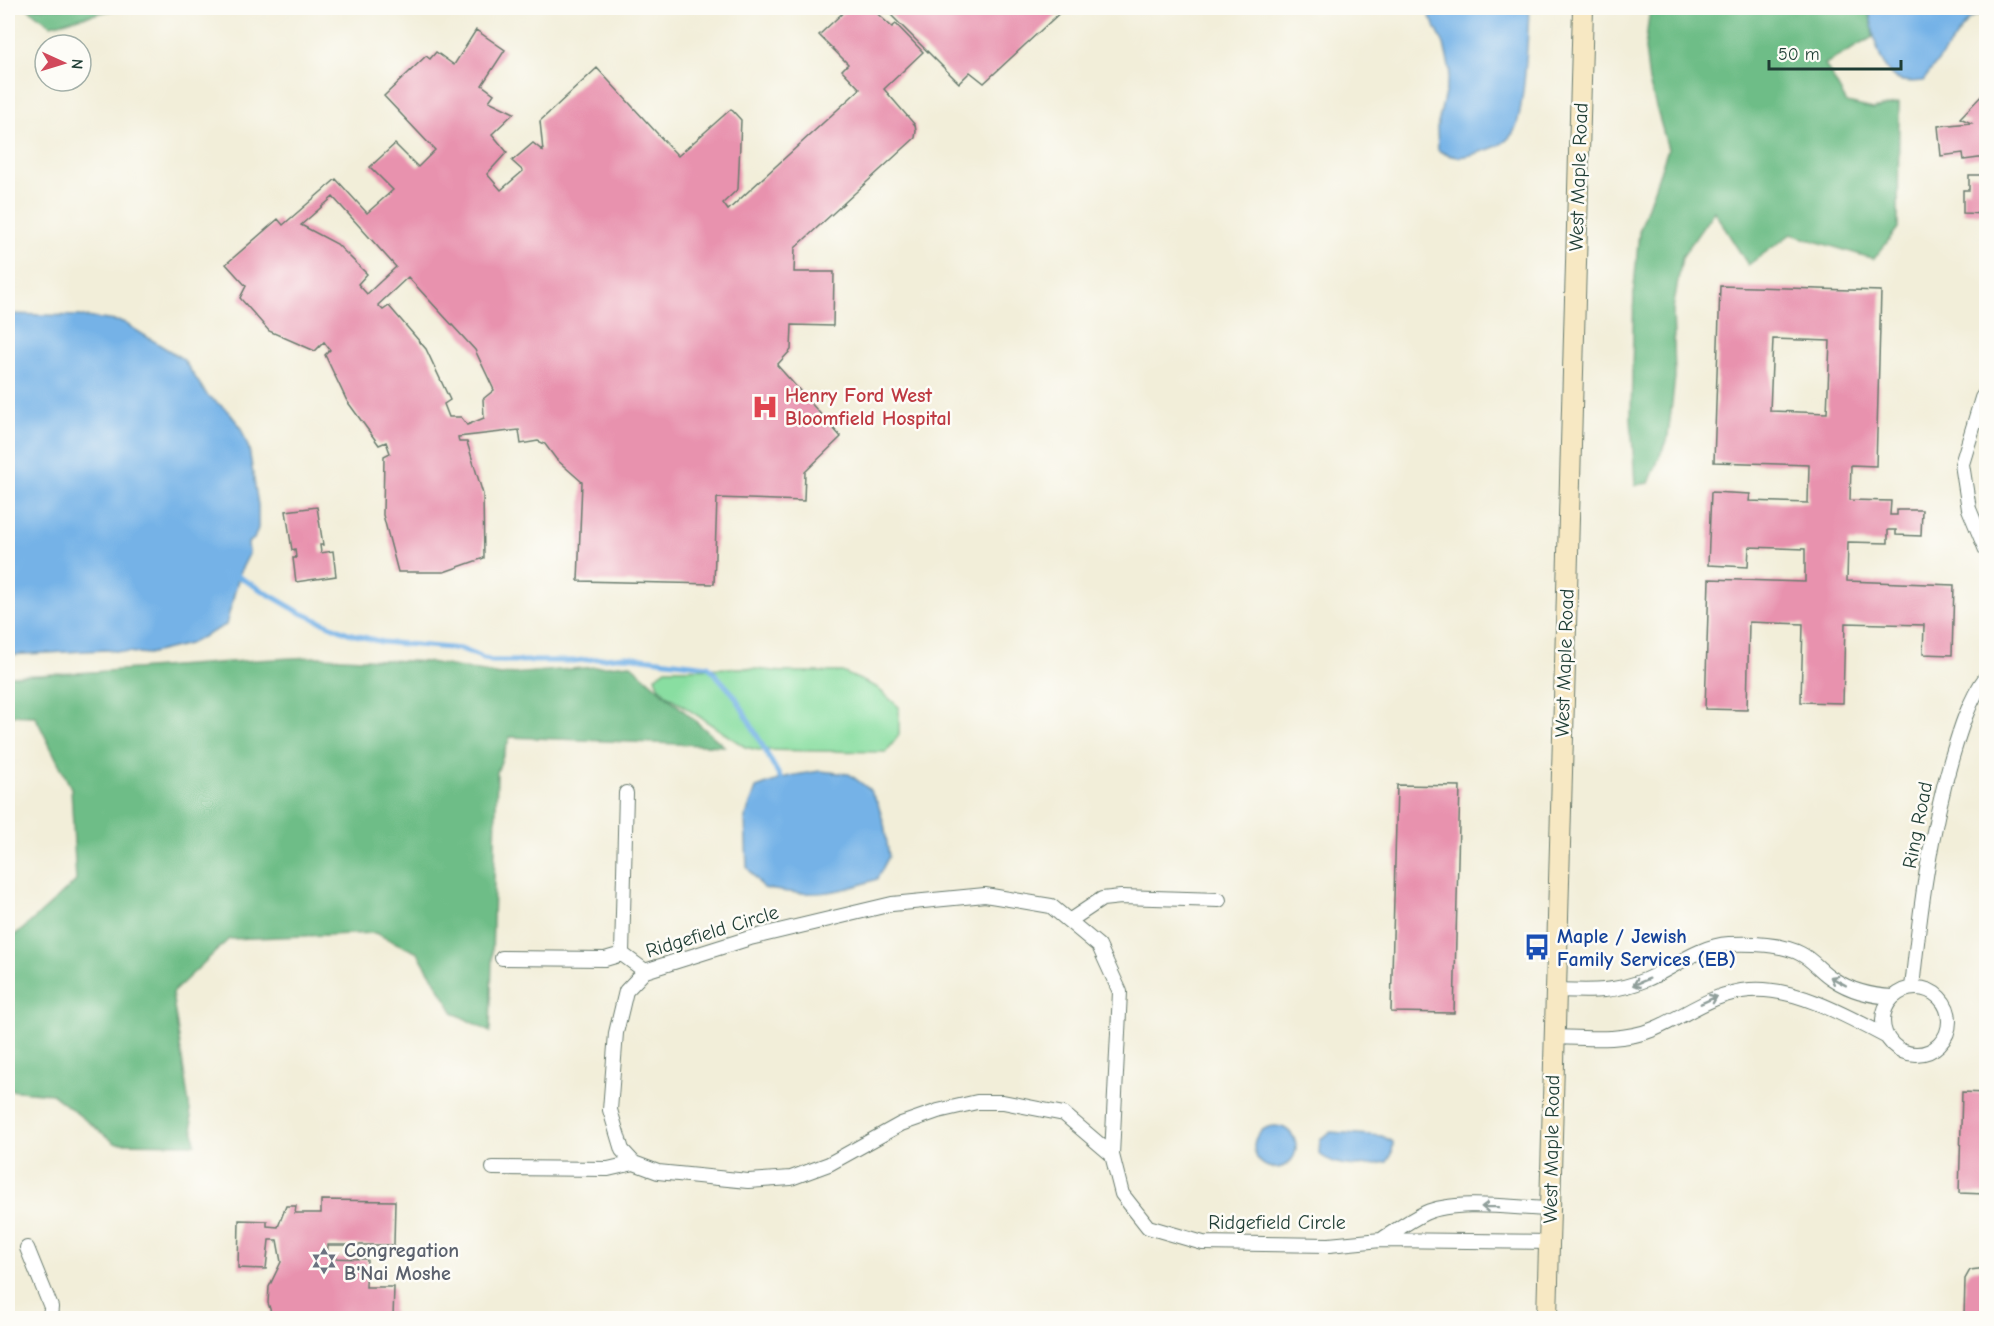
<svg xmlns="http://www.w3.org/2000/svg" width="1994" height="1326" font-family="'Comic Neue',sans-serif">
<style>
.green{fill:#89dea1;stroke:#548e6a;stroke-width:1.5}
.forest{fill:#6ebd87;stroke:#467d5e;stroke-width:1.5}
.water{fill:#75b2e7;stroke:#4a788e;stroke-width:1.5}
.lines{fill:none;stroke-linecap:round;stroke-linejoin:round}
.stream{stroke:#75b2e7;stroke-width:5}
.building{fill:#e892ae;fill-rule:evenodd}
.minor-casing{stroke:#697b6e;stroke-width:16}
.secondary-casing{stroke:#697b6e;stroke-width:22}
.minor{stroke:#fff;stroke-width:14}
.secondary{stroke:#f7e8c3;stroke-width:20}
.oneway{stroke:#8f9e9a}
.labels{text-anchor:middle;stroke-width:5;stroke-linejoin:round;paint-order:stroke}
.street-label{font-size:20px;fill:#1f3d34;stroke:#fdfcf7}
.health-label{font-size:20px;font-weight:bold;fill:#be3a42;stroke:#fdfcf7;text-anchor:start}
.transit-label{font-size:20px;font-weight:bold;fill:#164399;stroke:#fdfcf7;text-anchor:start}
.worship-label{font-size:20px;font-weight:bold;fill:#5b616d;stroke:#fdfcf7;text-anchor:start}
</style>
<rect width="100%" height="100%" fill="#fdfcf7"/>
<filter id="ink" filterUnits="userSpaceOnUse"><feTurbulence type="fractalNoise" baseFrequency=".0167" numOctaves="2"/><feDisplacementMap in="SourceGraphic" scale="12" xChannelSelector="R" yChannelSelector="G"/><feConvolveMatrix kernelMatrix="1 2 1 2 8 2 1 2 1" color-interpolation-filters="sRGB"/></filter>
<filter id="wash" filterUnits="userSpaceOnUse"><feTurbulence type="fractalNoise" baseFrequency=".008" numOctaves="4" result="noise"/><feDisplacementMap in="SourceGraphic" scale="24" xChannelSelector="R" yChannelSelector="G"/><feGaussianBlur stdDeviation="1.35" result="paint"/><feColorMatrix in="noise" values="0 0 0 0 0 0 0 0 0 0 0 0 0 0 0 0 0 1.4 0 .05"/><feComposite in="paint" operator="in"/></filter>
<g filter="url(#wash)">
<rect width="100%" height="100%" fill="#f2eed9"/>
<path class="green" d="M746 668 782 672H842L876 687 899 707V735L886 752 758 750 745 747 668 696 658 686 655 677 666 669Z"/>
<path class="forest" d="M27 8H120L51 25Z
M1650 8H1869L1873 37 1825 64 1847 103 1873 109 1899 103 1898 228 1874 259 1791 234 1748 265 1714 211 1682 257 1673 309 1675 377 1668 436 1649 483 1635 485 1631 417 1634 288 1639 232 1668 149 1649 82 1645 48Z
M320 657 429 662 500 675 630 664 724 746 510 737 497 772 490 1032 454 1013 418 953 375 933 229 939 172 993 195 1144 115 1143 52 1094 8 1090V939L22 930 76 881 71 788 35 716 8 715V676C112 674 216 660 320 657Z"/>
<path class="water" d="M1433 8H1529C1528 32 1525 114 1513 133 1505 145 1491 149 1477 153 1462 158 1452 159 1438 150L1437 128 1450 71 1444 44 1430 17Z
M1869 8H1986V12L1970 18 1923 81C1915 82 1903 83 1895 78 1877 64 1872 28 1869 8Z
M8 314 79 316 123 322 183 359 207 395 228 411 240 426 249 449 258 505V528L254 539 248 543 249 554 240 572 226 625 189 644 148 654 105 650 8 655Z
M820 771 849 774 869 789 878 804 884 824 889 856 877 879C834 895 808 897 763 888L747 867 745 818 756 788 789 776Z
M1254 1147a21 21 0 1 1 42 0a21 21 0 1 1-42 0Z
M1331 1132 1382 1136 1393 1142 1392 1154 1387 1162C1362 1167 1339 1169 1319 1154L1320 1139Z"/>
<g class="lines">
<path class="stream" d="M239 577 299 612 348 633 382 642 461 649 491 661H574L626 656 708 666 735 696 781 779"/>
</g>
<g id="blocks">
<path class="building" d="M848 8H871L892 27 896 24 923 52 884 89 915 125 916 131 915 138 904 148 795 248 794 272H834L833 326 792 325 791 350 777 365 841 437 805 472 804 501 717 498 714 584 578 581 582 482 556 459 545 444 538 441 521 444 519 430 458 437 459 442H467L483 494 484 558 444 572H398L383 515 384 456 390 453 386 442 379 445 347 401 325 355 330 350 324 342 315 351 269 331 240 298 246 286 226 264 278 219 283 225 336 179 367 213 393 190 370 167 395 144 418 167 435 150 384 96 426 56 430 59 436 52 454 65 476 30 505 50 482 85 494 94 489 101 514 113 492 134 507 152 487 174 501 190 523 171 512 161 533 143 543 151 540 121 597 68 678 156 731 109 741 120 738 189 723 203 728 210 860 89 842 70 848 64 819 35ZM333 197 396 267 367 294 358 284 367 274 337 244 301 225ZM408 277 475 350 494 390 483 399 484 418 467 425 461 417H449L444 404 450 400 426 349 389 306 383 310 378 305Z
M884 8H1065L984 83 970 72 959 83Z
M1986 91V157L1964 160 1963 153 1941 156 1938 126 1971 123 1960 118Z
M1969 175H1986V214L1963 213V190H1969Z
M1720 286 1881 291 1876 466 1851 465 1850 500 1891 501 1890 515H1897V510H1922L1921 536 1896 535V530H1888V543L1848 542 1847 581 1954 585 1952 655 1923 654 1924 625 1845 623 1843 703 1801 702 1803 624 1749 622 1747 710 1705 709 1709 579 1805 582V549L1749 547 1748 567 1708 565 1711 492 1750 494 1749 501 1808 503 1809 465 1714 462ZM1773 339 1830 341 1827 413 1770 411Z
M317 507 323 545H320L321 553 333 551 336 576 296 582 293 558H296L295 549 292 550 286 511Z
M1397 785 1460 786 1454 1013 1391 1012Z
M1962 1092 1986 1093V1194L1959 1193Z
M321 1200 395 1201 394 1245H328L327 1258 367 1259 366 1287H394L393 1318H273L268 1303 269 1287 281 1262 277 1240H269L266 1269 238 1268 239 1220 267 1221V1226L278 1227 286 1206H296L295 1213H321Z
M1986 1268V1318H1964L1965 1279 1970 1270Z"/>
</g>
</g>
<g filter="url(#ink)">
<use href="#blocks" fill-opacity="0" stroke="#697b6e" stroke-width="1.5"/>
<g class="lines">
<g class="minor-casing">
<path id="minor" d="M1986 392 1982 398 1962 464 1969 509 1986 550
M626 793 622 954 645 971
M985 895 1051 906 1099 946 1120 992 1112 1155 1064 1114 1003 1102H977L938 1111 901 1124 829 1164 791 1178 748 1181 658 1172 634 1163 622 1150 610 1110 616 1033 626 991 645 971 750 938 892 904Z
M1069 921 1102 899 1121 897 1219 900
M502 958 605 959 622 954
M1883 1021a33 33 0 1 1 66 0a33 33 0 1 1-66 0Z
M1912 988C1920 910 1930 832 1952 757 1960 730 1969 700 1986 677
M1556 990C1588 991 1615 993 1645 980 1672 969 1698 946 1729 944 1750 943 1782 944 1801 954 1813 960 1821 972 1833 979 1851 991 1872 996 1893 997
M1554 1037C1586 1038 1623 1042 1654 1029 1687 1015 1712 993 1750 990 1794 986 1849 1017 1887 1037
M1112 1155 1122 1194 1148 1227 1203 1243 1329 1245 1381 1240 1549 1242
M493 1168 608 1169 634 1163
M1381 1240C1395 1231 1410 1220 1425 1213 1456 1199 1515 1208 1549 1209
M27 1248 51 1307 50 1318"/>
</g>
<g class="secondary-casing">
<path id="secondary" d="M1547 1318 1583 8"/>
</g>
<use href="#minor" class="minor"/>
<use href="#secondary" class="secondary"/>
</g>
<defs><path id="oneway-shaft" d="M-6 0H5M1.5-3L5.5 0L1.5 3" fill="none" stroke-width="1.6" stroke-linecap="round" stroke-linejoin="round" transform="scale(1.5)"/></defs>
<g class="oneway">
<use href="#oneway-shaft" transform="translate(1838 981) rotate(-151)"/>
<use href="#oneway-shaft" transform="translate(1641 982) rotate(158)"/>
<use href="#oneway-shaft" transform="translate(1709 1000) rotate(-24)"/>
<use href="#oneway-shaft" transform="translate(1490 1207) rotate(-179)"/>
</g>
</g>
<defs>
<g id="hospital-bare" transform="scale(2.07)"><path d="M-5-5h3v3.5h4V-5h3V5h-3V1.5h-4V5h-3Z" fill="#e0444e" stroke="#fdfcf7" stroke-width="2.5" paint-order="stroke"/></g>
<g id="bus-bare" transform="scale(2.07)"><path d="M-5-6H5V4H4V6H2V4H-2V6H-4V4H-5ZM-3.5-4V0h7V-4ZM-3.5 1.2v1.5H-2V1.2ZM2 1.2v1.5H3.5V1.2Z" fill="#1a4fb4" stroke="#fdfcf7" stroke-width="2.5" paint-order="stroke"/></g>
<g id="synagogue-bare" transform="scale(2.07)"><path d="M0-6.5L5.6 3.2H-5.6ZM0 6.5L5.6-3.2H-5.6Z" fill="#6b7280" stroke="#fdfcf7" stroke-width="2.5" paint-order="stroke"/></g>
</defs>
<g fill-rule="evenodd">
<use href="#hospital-bare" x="765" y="407"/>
<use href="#bus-bare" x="1537" y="947"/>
<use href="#synagogue-bare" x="324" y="1261"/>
</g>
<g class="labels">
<g class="street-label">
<text transform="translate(1578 177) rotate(-88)" y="7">West Maple Road</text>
<text transform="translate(1564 663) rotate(-88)" y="7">West Maple Road</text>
<text transform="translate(1917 825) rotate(-79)" y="7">Ring Road</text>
<text transform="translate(712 931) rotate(-17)" y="7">Ridgefield Circle</text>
<text transform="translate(1551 1149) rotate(-89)" y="7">West Maple Road</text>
<text x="1277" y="1229">Ridgefield Circle</text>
</g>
<g class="health-label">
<text x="785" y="402">Henry Ford West<tspan x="785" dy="23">Bloomfield Hospital</tspan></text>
</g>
<g class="transit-label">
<text x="1557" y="943">Maple / Jewish<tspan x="1557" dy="23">Family Services (EB)</tspan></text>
</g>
<g class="worship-label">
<text x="344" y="1257">Congregation<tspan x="344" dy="23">B'Nai Moshe</tspan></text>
</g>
</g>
<rect width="1994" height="1326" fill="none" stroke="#fdfcf7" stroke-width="30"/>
<g transform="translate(63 63) rotate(94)"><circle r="28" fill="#fdfcf7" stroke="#a4b0a9" stroke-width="1.5"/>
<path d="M0-4.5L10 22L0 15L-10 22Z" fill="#d1495b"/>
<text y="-9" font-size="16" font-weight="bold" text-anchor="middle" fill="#1f3d34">N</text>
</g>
<path d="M1769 60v9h132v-9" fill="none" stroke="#1f3d34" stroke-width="3"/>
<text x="1778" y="60" font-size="18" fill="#1f3d34" stroke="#fdfcf7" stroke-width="4.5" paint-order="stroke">50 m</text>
</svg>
